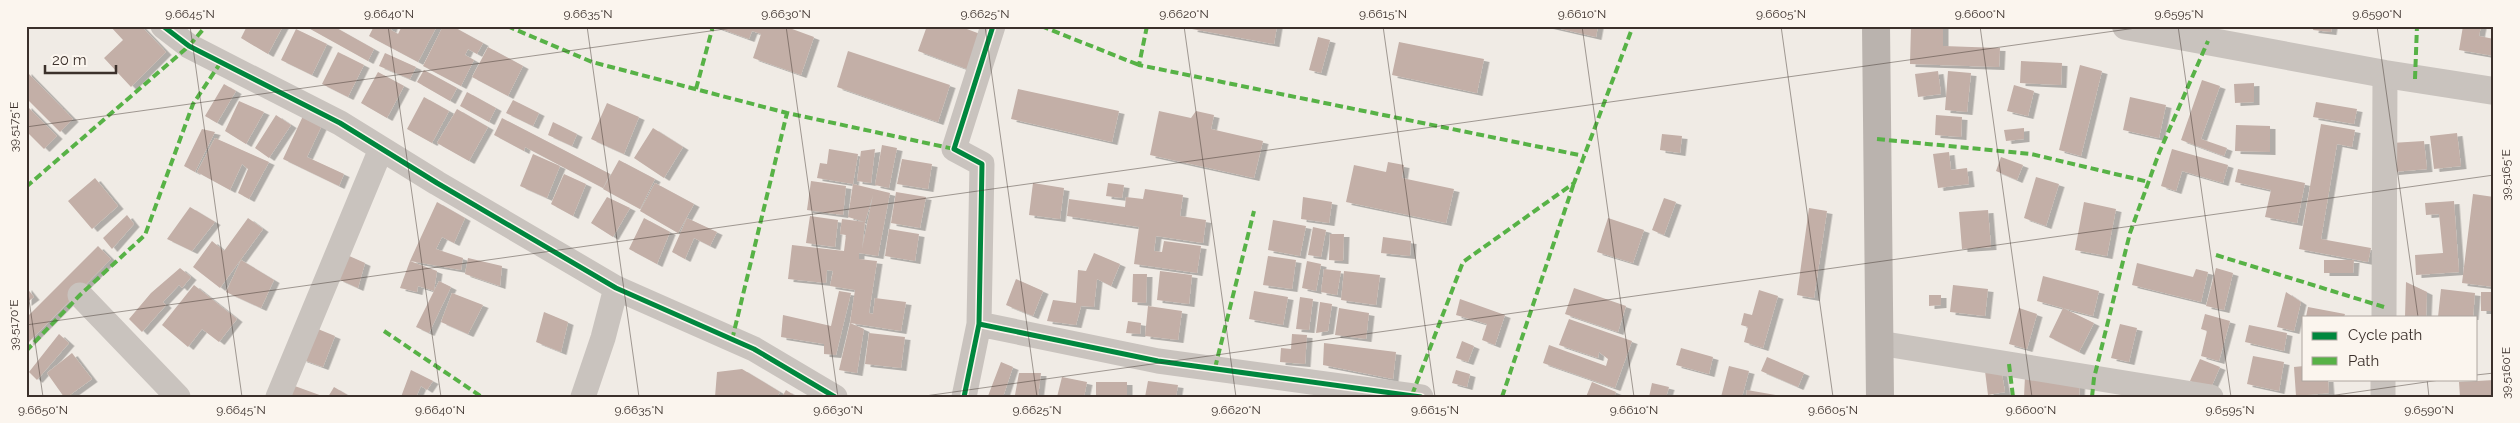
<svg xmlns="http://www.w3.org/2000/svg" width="2520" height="423" font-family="Raleway,sans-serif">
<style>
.building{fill:#c3afa7;filter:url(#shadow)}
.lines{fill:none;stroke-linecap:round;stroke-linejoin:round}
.minor{stroke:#c9c3be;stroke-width:25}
.tertiary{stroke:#c9c3be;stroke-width:28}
.secondary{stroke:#bab3ae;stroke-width:28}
.quiet{stroke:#57b246;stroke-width:4;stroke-dasharray:8 4;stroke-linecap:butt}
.cycleway-casing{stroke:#fbf5ee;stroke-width:8}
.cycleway{stroke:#00873e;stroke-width:5}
.ticks{fill:none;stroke:#3b302b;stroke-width:1;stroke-opacity:0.45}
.neatline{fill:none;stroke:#3b302b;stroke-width:2}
.ticks-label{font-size:12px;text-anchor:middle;fill:#3b302b}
</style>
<defs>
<filter id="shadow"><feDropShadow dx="5.5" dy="3" stdDeviation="0" flood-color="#0004"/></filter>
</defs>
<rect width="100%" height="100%" fill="#f0ebe5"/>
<path class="building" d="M110 26H141L166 52 131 87 104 58 123 40Z
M247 26H283L268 54 241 38Z
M305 26H333L374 49 368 61Z
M374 26H392L391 30 398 34 402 26H437L418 62 369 36Z
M443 26H452L483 43 477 54 468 49 465 55 474 60 461 86 423 66Z
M713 26H784L814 37 801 75 753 58 761 34 752 31 749 39Z
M927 26H959L988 37 975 72 918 51Z
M1193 26H1277L1274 44 1192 29Z
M1548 26H1598L1596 37Z
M1911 26H1943V46L2000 48 1999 67 1910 64Z
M2314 26H2332L2331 32 2313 30Z
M2463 26H2481L2479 36 2494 39V56L2459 50Z
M296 29 327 44 312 75 281 60Z
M1318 37 1330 40 1321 73 1309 70Z
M1399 42 1484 59 1477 93 1392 75Z
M488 47 523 66 508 96 472 77Z
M848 51 950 85 938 122 837 87Z
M338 52 364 65 348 97 322 84Z
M385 53 416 67 410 79 379 66Z
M2021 61 2062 63 2061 85 2020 83Z
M2080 65 2102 71 2081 156 2059 150Z
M424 70 457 88 450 101 417 82Z
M26 71 73 119 60 132 26 98Z
M1938 71 1941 94 1918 97 1915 74Z
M1948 71 1971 73 1967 112 1945 110Z
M378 72 404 86 387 118 361 103Z
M2202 80 2220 86 2201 139 2227 148 2224 156 2181 140Z
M2254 83V102L2235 103 2234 84Z
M224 84 236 91 217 123 205 116Z
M2014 85 2034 91 2028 116 2007 111Z
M1018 89 1119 111 1112 142 1011 119Z
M467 92 496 108 489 122 460 106Z
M424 97 449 111 432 143 407 129Z
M2130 97 2166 105 2159 138 2123 130Z
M513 100 539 113 533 126 506 113Z
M239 101 264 112 246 144 225 131Z
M2316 102 2357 109 2354 124 2313 117Z
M607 103 639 117 624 154 591 139Z
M26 105 57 136 44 149 26 131Z
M457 109 488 127 469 161 437 143Z
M1159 111 1191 118 1196 111 1214 115 1211 129 1263 141 1254 178 1150 155Z
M276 115 291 125 269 158 255 148Z
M1936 115 1962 117 1961 137 1935 135Z
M303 116 322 125 307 157 344 174 339 186 283 159Z
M502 118 610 174 603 188 525 147 524 151 494 135Z
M553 122 577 134 572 146 548 135Z
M2321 124 2355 130 2352 147 2337 144 2321 239 2371 248 2368 262 2299 249Z
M2236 125 2270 126V152L2235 151Z
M653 128 683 147 664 178 634 158Z
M2024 128V139L2006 141 2004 130Z
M202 129 215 132 195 172 184 166Z
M2457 133 2461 166 2434 169 2430 136Z
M1662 134 1682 136 1680 153 1660 150Z
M215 138 269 162 249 199 238 193 248 169 242 164 230 190 197 172Z
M2424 141 2427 169 2393 172 2391 143Z
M882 145 897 148 889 188 875 185Z
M829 149 858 154 853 184 817 178 820 163 827 164Z
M875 149 871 183 857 181 861 151Z
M2172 149 2228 165 2223 183 2182 171 2176 191 2161 186Z
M1949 152 1951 170 1967 168 1969 184 1938 188 1933 154Z
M533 154 560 166 547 198 520 186Z
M2001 157 2023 165 2017 180 1996 171Z
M902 159 932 164 928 189 897 184Z
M619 160 655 179 640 209 603 189Z
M1388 162 1404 165 1402 178 1454 189 1446 223 1346 202 1354 165 1386 172Z
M2238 169 2305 183 2297 223 2265 217 2271 190 2235 182Z
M564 174 586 184 573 216 551 204Z
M2036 177 2059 184 2046 226 2024 218Z
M95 178 118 206 92 229 68 201Z
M811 181 846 186 843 215 807 210Z
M655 183 694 204 678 233 640 211Z
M1033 183 1064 188 1060 219 1029 215Z
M1108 183 1124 185 1122 198 1106 196Z
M853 184 890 193 878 256 859 253V259L877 261 869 313 873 314 875 298 906 302 901 331 850 323 855 290 830 286 833 271 827 270 826 283 788 279 792 245 844 251 846 235 840 234 842 219 865 222 862 249 873 195 865 222 848 217Z
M1145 189 1183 195 1180 216 1206 220 1203 243 1156 236 1154 251 1162 252 1164 241 1201 246 1197 273 1134 264 1139 227 1067 216 1069 199 1125 207 1126 197 1143 199Z
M896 192 926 197 920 228 891 223Z
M2473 194 2494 197V287L2462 283Z
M607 197 630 208 613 237 591 223Z
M1303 197 1332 202 1329 223 1301 219Z
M1664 198 1676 202 1664 235 1652 230Z
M2454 201 2459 272 2416 275 2415 255 2443 253 2439 214 2426 215 2425 203Z
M437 202 465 218 454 243 442 237 436 249 463 258 461 270 410 261Z
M2084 202 2116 209 2107 256 2075 250Z
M190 207 215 222 192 251 167 239Z
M1809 208 1827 211 1814 298 1797 295Z
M1988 210 1991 247 1962 249 1959 212Z
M127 215 134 224 112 249 103 238Z
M810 216 838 220 835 247 806 243Z
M248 218 263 229 220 288 193 267 212 241 224 251Z
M644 218 670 232 657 264 629 249Z
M687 218 717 232 710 246 694 238 685 259 672 252Z
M1608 218 1644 230 1633 263 1597 252Z
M1273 220 1306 226 1300 256 1268 250Z
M1313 227 1326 230 1321 257 1308 255Z
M889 229 919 234 915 261 885 256Z
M1330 234H1344L1343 261 1329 260Z
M1383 237 1411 241 1410 256 1381 253Z
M98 246 111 259 28 343 26 318Z
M1094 253 1120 264 1111 286 1097 279 1094 307 1081 306 1076 325 1047 321 1053 300 1076 303 1078 270 1086 271Z
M347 255 365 263 358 288 338 279Z
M1268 256 1296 260 1292 289 1263 285Z
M468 258 502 266 500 286 465 274Z
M241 260 274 280 261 308 226 292Z
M2324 260H2354L2353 273H2324Z
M410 261 437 271 434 291 418 286 417 292 400 288Z
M1307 261 1321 264 1316 291 1302 288Z
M2137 263 2193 277 2196 269 2208 272 2201 302 2132 285Z
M180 268 191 277 182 288 179 285 163 302 166 305 142 332 129 319 151 293Z
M2216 268 2233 273 2224 310 2206 306Z
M1324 269 1341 271 1337 295 1321 292Z
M1160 271 1192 275 1189 304 1157 300Z
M1344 271 1380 275 1376 305 1341 300Z
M1133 274H1147L1146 303 1132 302Z
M2043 276 2099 291 2093 316 2063 308 2094 323 2079 352 2049 337 2063 308 2037 301Z
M1016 279 1043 291 1033 316 1006 305Z
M439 281 451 287 429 333 416 327Z
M2406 282 2427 292 2426 317H2405Z
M194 285 237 319 219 342 202 329 188 347 162 325Z
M1953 285 1988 289 1985 316 1950 312Z
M26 287 34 297 26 303Z
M1574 288 1626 306 1618 332 1565 314Z
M2441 289 2475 293 2473 317H2438Z
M1759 290 1778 296 1763 348 1744 342 1748 327 1741 325 1744 313 1752 315Z
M839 291 851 293 836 355 824 354V344L781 337 783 315 831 326Z
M1254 291 1288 297 1283 325 1249 319Z
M2286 292 2301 302 2294 331 2277 327Z
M2481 292H2494V311H2481Z
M452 293 483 305 468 334 441 322Z
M1929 295H1941V305L1929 306Z
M1300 297 1313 299 1309 330 1296 329Z
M1460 299 1505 315 1495 345 1482 340 1487 324 1456 315Z
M1320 302 1332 304 1328 331 1316 333Z
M1148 306 1182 311 1178 340 1145 336Z
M2308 307 2345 314 2344 317H2306Z
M1339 308 1369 313 1366 339 1335 335Z
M2019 308 2037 314 2027 349 2009 344Z
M544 312 568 322 561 352 536 342Z
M2205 314 2230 321 2219 361 2201 356 2207 331 2201 329Z
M1569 319 1632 341 1615 388 1543 363 1549 345 1606 366 1608 359 1599 352 1598 358 1559 345Z
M1128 321 1141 323 1140 334 1126 333Z
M850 323 864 329 857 373 839 370Z
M2120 324 2137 328 2129 362 2111 358Z
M2249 325 2287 333 2284 351 2245 342Z
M313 327 335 336 323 367 301 359Z
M869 333 905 337 901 368 865 364Z
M59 334 69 343 37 380 29 372Z
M1292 334 1307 335 1305 364 1280 362 1281 348 1291 349Z
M1462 341 1474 346 1468 362 1456 358Z
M1324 343 1396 352 1393 379 1323 365Z
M1681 348 1713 357 1709 374 1676 365Z
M72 353 92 379 67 397H64L47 373Z
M2253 356 2284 362 2279 391 2247 384Z
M1767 357 1804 373 1798 387 1761 371Z
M2200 359 2220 367 2210 390 2190 381Z
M1001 362 1013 367 1003 397H992L988 396Z
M1729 366 1749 371 1742 397H1721Z
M2304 366V379H2328L2329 393 2296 396 2294 367Z
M2001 368 2005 392 1988 395 1985 371Z
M742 369 780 392 777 397H715L717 372Z
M411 370 433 381 427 390 421 386 416 397H401Z
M1456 370 1470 374 1467 387 1452 383Z
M1019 373H1041L1038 397 1015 395Z
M2025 376 2080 378 2079 397H2024Z
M1062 377 1087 382 1084 397H1057Z
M2494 380V397H2460L2459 382Z
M1148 381 1178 385 1176 397H1145Z
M1096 382H1127V397H1096Z
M1592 382 1616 392 1614 397H1586Z
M1652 383 1669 387 1666 397H1649Z
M292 385 325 397H291Z
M334 387 351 397H328Z
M786 390 797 397H782Z
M1747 390 1782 396V397H1746Z"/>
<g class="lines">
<path class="minor" d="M163 26 189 46 340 123 437 183 616 288 754 349 835 397
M80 295 178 397
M2384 317 2385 74
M979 324 1158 361 1421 397
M1879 343 2211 397
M278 397 381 149
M583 397 603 338 616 288
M964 397 979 324 982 164 954 149 993 26
M2383 397V379"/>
<path class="tertiary" d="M2126 26 2385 74 2494 91"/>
<path class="secondary" d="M1876 26 1880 397"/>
<path class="quiet" d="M507 26 592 62 787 113 954 149
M1041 26 1139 65
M1147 26 1139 65 1584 156
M2415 79 2417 26
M696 89 713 26
M1877 139 2031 154 2149 182
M26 187 189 46 206 26
M2216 255 2384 307
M384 331 482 397
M732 340 787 113
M26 351 80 295 145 235 193 104 221 62
M2009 364 2013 397
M1215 368 1254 211
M1412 395 1463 262 1574 183 1633 26
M1502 397 1574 183
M2092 397 2094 378 2130 233 2159 153 2208 41"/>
<g class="cycleway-casing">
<path id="cycleway" d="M163 26 189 46 340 123 437 183 616 288 754 349 835 397
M979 324 1158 361 1421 397
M964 397 979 324 982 164 954 149 993 26"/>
</g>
<use href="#cycleway" class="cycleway"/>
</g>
<path class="ticks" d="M190 26 242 397M388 26 441 397M587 26 639 397M786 26 838 397M985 26 1037 397M1184 26 1236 397M1383 26 1435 397M1582 26 1634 397M1781 26 1833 397M1980 26 2032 397M2178 26 2231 397M2377 26 2418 317M26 127 746 26M26 279 43 397M26 325 2150 26M2476 375 2494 373M2427 379 2429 397M918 397 2494 175M2322 397 2447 379"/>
<rect width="2520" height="423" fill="none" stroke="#fbf5ee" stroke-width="55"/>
<rect x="2302" y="316" width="175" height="65" fill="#fbf5ee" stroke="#aea6a0"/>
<rect x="2312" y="332" width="25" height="8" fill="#00873e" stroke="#aea6a0"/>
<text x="2348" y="340" font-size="15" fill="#3b302b">Cycle path</text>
<rect x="2312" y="357" width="25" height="8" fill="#57b246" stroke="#aea6a0"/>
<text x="2348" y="366" font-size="15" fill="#3b302b">Path</text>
<path d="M45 65v8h71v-8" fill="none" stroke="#3b302b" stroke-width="2.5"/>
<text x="52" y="65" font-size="15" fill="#3b302b" stroke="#fbf5ee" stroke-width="4" paint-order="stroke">20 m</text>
<rect x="28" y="28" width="2464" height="368" class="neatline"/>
<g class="ticks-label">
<text x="190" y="18">9.6645°N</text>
<text x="389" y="18">9.6640°N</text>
<text x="588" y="18">9.6635°N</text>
<text x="786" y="18">9.6630°N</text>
<text x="985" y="18">9.6625°N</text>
<text x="1184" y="18">9.6620°N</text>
<text x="1383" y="18">9.6615°N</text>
<text x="1582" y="18">9.6610°N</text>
<text x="1781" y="18">9.6605°N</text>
<text x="1980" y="18">9.6600°N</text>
<text x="2179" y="18">9.6595°N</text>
<text x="2377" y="18">9.6590°N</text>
<text transform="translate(14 127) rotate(-90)" y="4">39.5175°E</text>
<text transform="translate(2506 175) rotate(-90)" y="4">39.5165°E</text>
<text transform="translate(14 325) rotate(-90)" y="4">39.5170°E</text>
<text transform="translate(2506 373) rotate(-90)" y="4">39.5160°E</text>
<text x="43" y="414">9.6650°N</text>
<text x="241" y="414">9.6645°N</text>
<text x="440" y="414">9.6640°N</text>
<text x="639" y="414">9.6635°N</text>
<text x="838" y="414">9.6630°N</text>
<text x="1037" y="414">9.6625°N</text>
<text x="1236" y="414">9.6620°N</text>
<text x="1435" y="414">9.6615°N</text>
<text x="1634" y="414">9.6610°N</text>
<text x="1833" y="414">9.6605°N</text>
<text x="2031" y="414">9.6600°N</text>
<text x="2230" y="414">9.6595°N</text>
<text x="2429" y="414">9.6590°N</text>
</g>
</svg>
